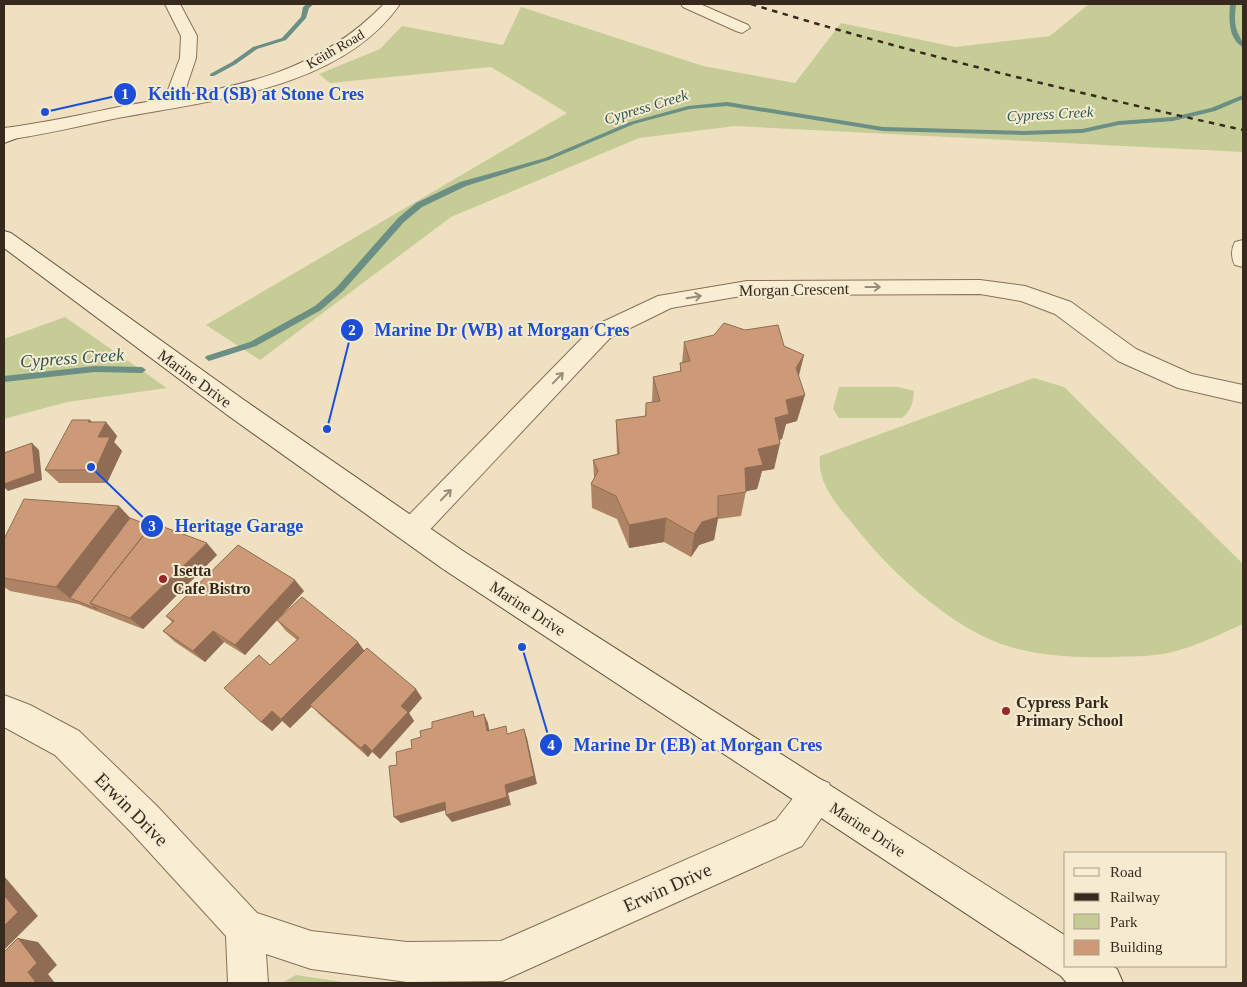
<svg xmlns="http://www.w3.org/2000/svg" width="1247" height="987" font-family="Georgia,serif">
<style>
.green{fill:#c5cc95}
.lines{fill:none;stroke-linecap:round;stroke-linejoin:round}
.stream{fill:#6b8e85;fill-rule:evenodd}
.minor-casing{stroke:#877158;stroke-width:2}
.tertiary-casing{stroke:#877158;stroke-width:2}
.secondary-casing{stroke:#69523c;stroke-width:2}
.minor{fill:#f9eed4;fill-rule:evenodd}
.tertiary{fill:#f9eed4;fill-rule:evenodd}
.secondary{fill:#f9eed4;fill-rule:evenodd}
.rail{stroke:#37291d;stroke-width:2.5;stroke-dasharray:5.5 5.5;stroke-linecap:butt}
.wall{fill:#af8465}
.shaded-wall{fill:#8f6c53}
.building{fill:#cc9a76;stroke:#8f6c53}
.oneway{stroke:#988c78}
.poi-dot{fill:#962829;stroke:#f5ebd0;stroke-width:2}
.labels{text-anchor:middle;stroke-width:4;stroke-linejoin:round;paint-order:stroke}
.far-street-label{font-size:14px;fill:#37291d;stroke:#f5ebd0}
.far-water-label{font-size:15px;font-style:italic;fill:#2c5754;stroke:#f5ebd0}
.street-label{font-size:16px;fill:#37291d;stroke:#f5ebd0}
.poi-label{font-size:16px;font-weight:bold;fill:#37291d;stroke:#f5ebd0;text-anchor:start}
.water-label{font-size:18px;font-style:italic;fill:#2c5754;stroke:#f5ebd0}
.near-street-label{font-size:19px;fill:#37291d;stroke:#f5ebd0}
.leader{fill:none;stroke:#1d4ed8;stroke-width:2}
.callout-dot{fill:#1d4ed8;stroke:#f5ebd0;stroke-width:2}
.mark-label{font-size:15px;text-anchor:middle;font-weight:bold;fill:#fff}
.callout-label{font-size:18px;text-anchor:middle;font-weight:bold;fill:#1d4ed8;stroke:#f5ebd0;stroke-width:4;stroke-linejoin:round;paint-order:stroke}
</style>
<rect width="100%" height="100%" fill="#eee0c1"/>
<path class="green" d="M1089 4H1243V152L735 126 639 138 451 217 260 360 206 325 567 113 491 67 330 83 319 74 380 49 402 26 503 45 521 7 703 66 795 83 841 23 955 47 1050 36Z
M65 317 167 388 67 402 4 419V339Z
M1034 378 1064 387 1243 564V624C1222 633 1199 645 1176 651 1156 657 1133 656 1112 657 1075 658 1031 656 996 642 948 623 893 574 861 534 843 511 816 486 820 456Z
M839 387H898L914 391C913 403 911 411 902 418H839L833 409Z
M296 975 349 983H282Z"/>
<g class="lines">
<path class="stream" d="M307 4H314L309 8 306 18 286 40 257 49 236 64 214 76H210V74L232 62 253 47 282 38 301 17 303 7Z
M1230 4H1236C1235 13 1234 22 1237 31 1239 37 1243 40 1243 47 1228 39 1229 19 1230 4Z
M1243 95V99L1215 111 1173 121 1119 125 1082 133 1023 135 883 131 727 106 690 109 634 124 549 160 466 186 422 207 404 222 343 291 321 310 256 346 209 361 205 358 206 356 250 342 315 306 337 287 398 218 416 203 460 182 545 158 630 122 688 106 727 102 883 127 1023 131 1082 129 1119 121 1173 117 1211 108Z
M95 366 142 367 146 370 142 373 95 372 4 382V376Z"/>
<g class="minor-casing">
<path id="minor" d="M165 4H180L197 36 196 58 181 103 178 107H166L163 103 180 58 181 36Z
M681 4H700L748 25 750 28 742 33 736 31 683 7Z
M1243 240V267L1235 265C1231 258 1231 249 1235 242Z
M980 280 1025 286 1071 302 1136 349 1192 374 1243 385V403L1178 388 1118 361 1055 314 1021 301 980 294 747 295 671 308 610 338 422 538 412 542 402 538 398 530 402 522 594 326 658 296 747 281Z
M4 695 30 705 79 731 157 806 257 913 311 931 407 942 501 941 776 820 805 783 817 778 829 783 834 795 829 807 802 846 502 981 407 982 311 969 266 954 268 983H228L226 936 131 832 55 755 4 727Z"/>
</g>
<g class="tertiary-casing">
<path id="tertiary" d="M384 4H400C342 88 215 100 123 117 83 125 44 135 4 140V128C44 123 84 114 124 106 224 88 309 81 384 4Z"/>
</g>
<g class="secondary-casing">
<path id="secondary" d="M13 127 20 129 22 133 20 137 4 143V130Z
M4 231 11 233 244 400 463 551 1066 936V966H1112L1117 969 1123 983H1067L1061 976 443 569 226 414 4 248Z"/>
</g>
<use href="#minor" class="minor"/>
<use href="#tertiary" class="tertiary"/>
<use href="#secondary" class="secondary"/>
<path class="rail" d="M751 4C913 54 1078 93 1243 130"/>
</g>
<path class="wall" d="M684 342 784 346 804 355 799 376 797 421 786 424 782 439 779 440 774 469 762 471 757 489 746 491 741 516 718 519 714 540 699 545 691 557 664 542 629 548 617 519 592 508 591 484 594 478 593 460 617 455 616 420 645 416 646 403 652 402 653 377 680 372V363H682Z
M90 420 92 422H106L117 436 114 442 122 451 107 483H59L45 470Z
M130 518 217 555 143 629 78 604 10 591 4 587V539Z
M304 591 283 614 364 651 422 698 409 713 414 721 380 759 372 752 368 757 319 714 312 706 290 728 282 721 272 731 270 665 297 640 286 631 277 620 245 655 224 642 205 662 175 642 163 631 172 622 166 616Z"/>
<path class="shaded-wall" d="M804 355 797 381 796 368Z
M805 395 797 421 786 424 782 439 769 443 775 418 786 400Z
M90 420 101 432 106 422 117 436 114 442 122 451 107 483 95 470 98 437 88 422Z
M32 443 39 450 42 480 8 491 4 487V484Z
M780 444 774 469 762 471 757 489 739 493 745 468 758 449Z
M119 506 137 525 70 598 56 587Z
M718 517 714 540 699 545 691 557 694 534 702 522Z
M666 518 664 542 629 548V525Z
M207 543 217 555 143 629 130 618Z
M295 580 304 591 245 655 235 645Z
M213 631 224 642 205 662 193 651Z
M358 642 366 653 290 728 281 719Z
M416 689 422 698 409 713 414 721 380 759 372 751 401 706Z
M272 711 282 721 272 731 261 722Z
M484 714 488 723 491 740 487 731Z
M524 729 527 738 537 784 508 793 511 805 452 822 446 815 505 785Z
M365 744 372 752 368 757 361 748Z
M445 802 450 809 401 823 394 817Z
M4 876 38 916 4 950Z
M18 938 38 942 57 965 48 974 55 983H33L28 972Z"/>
<path class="building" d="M724 323 745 330 778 325 784 346 804 355 796 368 805 395 786 400 789 414 775 418 780 444 758 449 763 465 745 468 746 492 718 496V517L702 522 694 534 666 518 629 525 616 496 591 484 598 471 593 460 619 454 616 420 646 416V403L660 401 653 377 681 371 680 363 690 361 684 342 714 335Z
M72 420H90L88 422H106L98 437H110L95 470H45Z
M32 443 35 473 4 484V453Z
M24 499 119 506 56 587 4 578V539Z
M130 518 151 526 90 603 97 609 70 598Z
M153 523 207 543 130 618 90 603Z
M238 545 295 580 235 645 213 631 193 651 163 631 174 621 166 616Z
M302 597 358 642 281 719 272 711 261 722 224 688 259 655 270 665 299 638 277 620Z
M367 648 416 689 401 706 408 712 372 751 365 744 361 748 310 705Z
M473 711 474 717 484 714 487 731 506 726 507 734 524 729 534 776 505 785 507 797 446 815 445 802 394 817 389 766 397 765 396 752 412 748 411 740 421 737 420 731 432 728V722Z
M4 895 18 912 4 926Z
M18 938 37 963 28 972 35 981 33 983H4V952Z"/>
<defs><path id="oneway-shaft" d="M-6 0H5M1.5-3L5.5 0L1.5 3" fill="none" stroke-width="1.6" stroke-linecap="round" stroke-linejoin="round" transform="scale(1.25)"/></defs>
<g class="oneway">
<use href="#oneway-shaft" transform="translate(873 287)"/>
<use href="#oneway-shaft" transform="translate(694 297) rotate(-9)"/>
<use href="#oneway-shaft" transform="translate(558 378) rotate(-46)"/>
<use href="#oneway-shaft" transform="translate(446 495) rotate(-46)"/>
</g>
<g class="poi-dot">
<circle cx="163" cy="579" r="5"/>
<circle cx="1006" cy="711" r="5"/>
</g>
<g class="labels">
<g class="far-street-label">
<text transform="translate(335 49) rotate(-30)" y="5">Keith Road</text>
</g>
<g class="far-water-label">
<text transform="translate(646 107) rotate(-17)" y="5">Cypress Creek</text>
<text transform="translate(1050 114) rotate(-3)" y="5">Cypress Creek</text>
</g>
<g class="street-label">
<text transform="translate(794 289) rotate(-1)" y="6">Morgan Crescent</text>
<text transform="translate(195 378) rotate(36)" y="6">Marine Drive</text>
<text transform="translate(528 608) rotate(33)" y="6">Marine Drive</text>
<text transform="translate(868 829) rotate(33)" y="6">Marine Drive</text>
</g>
<g class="poi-label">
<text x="173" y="576">Isetta<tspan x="173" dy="18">Cafe Bistro</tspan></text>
<text x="1016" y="708">Cypress Park<tspan x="1016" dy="18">Primary School</tspan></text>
</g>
<g class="water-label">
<text transform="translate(72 358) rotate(-4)" y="6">Cypress Creek</text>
</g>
<g class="near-street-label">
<text transform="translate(132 809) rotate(45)" y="7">Erwin Drive</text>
<text transform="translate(667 887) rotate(-24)" y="7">Erwin Drive</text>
</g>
</g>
<path class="leader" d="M45 112L125 94M327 429L352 330M91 467L152 526M522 647L551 745"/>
<g class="callout-dot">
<circle cx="45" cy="112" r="5"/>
<circle cx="327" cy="429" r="5"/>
<circle cx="91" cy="467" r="5"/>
<circle cx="522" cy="647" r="5"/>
<circle cx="125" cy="94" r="12"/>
<circle cx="352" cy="330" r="12"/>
<circle cx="152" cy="526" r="12"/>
<circle cx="551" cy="745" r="12"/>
</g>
<g class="mark-label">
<text x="125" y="99">1</text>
<text x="352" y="335">2</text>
<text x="152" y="531">3</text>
<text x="551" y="750">4</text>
</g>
<g class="callout-label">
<text x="256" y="100">Keith Rd (SB) at Stone Cres</text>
<text x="502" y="336">Marine Dr (WB) at Morgan Cres</text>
<text x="239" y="532">Heritage Garage</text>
<text x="698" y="751">Marine Dr (EB) at Morgan Cres</text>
</g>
<rect width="1247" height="987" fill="none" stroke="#37291d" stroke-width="10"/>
<rect x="1064" y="852" width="162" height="115" fill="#f5ebd0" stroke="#a99d88"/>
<rect x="1074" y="868" width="25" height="8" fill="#f9eed4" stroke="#a99d88"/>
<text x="1110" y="877" font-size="15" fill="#37291d">Road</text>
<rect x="1074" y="893" width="25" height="8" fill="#37291d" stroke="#a99d88"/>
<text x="1110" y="902" font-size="15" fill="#37291d">Railway</text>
<rect x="1074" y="914" width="25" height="15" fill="#c5cc95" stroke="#a99d88"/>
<text x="1110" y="927" font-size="15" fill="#37291d">Park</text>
<rect x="1074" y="940" width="25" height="15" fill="#cc9a76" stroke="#a99d88"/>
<text x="1110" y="952" font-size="15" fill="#37291d">Building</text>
</svg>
